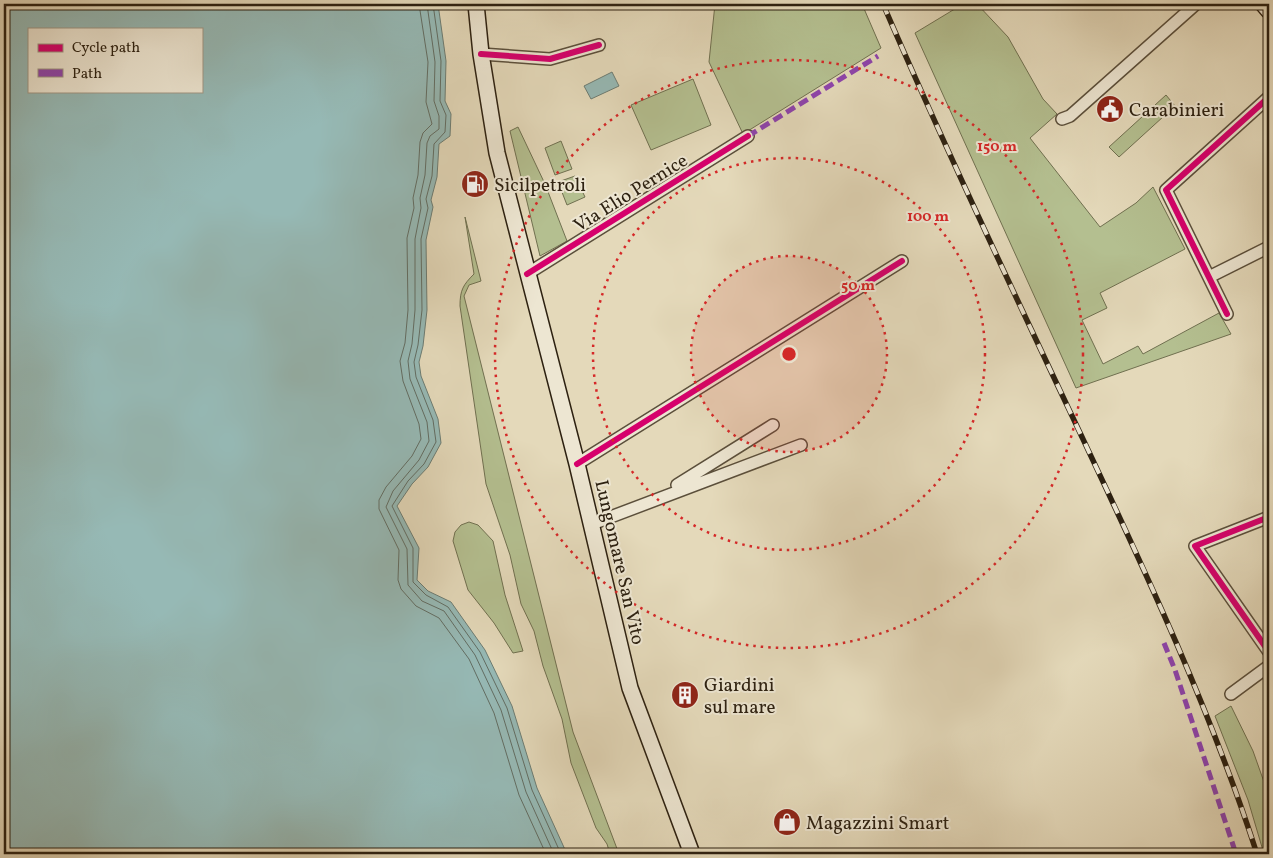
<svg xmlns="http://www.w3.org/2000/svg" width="1273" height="858" font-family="Vollkorn,serif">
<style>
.green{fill:#b4bf90;stroke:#707050}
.water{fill:#96b9b5;stroke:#6c7c73;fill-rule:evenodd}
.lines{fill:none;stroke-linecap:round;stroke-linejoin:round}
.shore{stroke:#626d63;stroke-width:1}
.street-casing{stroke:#5b4f3b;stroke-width:14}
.secondary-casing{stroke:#2d2111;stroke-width:18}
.street{stroke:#ede6d2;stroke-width:11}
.secondary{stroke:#ede6d2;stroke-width:15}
.rail-casing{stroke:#2d2111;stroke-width:5.5}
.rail{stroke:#ede6d2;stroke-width:4;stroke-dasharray:11;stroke-linecap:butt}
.quiet{stroke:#8e44ad;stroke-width:5;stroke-dasharray:10 5;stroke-linecap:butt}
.cycleway-casing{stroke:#ede6d2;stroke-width:9}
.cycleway{stroke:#d6006c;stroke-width:6}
.ring{fill:none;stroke:#d62828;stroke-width:2.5;stroke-dasharray:2.5 5}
.labels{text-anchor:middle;stroke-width:4;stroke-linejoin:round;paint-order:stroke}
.poi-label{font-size:19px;fill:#2d2111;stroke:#ede6d2;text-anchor:start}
.street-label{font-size:19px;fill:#2d2111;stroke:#ede6d2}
.centre{fill:#d62828;stroke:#ede6d2;stroke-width:2.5}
.ring-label{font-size:15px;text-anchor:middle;font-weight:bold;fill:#d62828;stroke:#ede6d2;stroke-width:4;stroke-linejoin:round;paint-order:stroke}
</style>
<rect width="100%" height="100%" fill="#e4d9ba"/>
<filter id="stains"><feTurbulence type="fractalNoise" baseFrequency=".004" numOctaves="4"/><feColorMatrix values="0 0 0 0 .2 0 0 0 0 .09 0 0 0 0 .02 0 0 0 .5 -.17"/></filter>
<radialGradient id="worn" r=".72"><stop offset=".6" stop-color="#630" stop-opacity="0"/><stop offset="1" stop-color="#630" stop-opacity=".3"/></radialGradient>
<path class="green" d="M715 4H862L881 48 743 134 709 62Z
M963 4H977L1008 37 1043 99 1057 114 1030 138 1100 227 1136 203 1153 187 1185 249 1100 293 1107 308 1082 320 1103 364 1138 346 1143 354 1219 313 1231 334 1076 388 915 33Z
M693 79 711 125 651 150 631 105Z
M1166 95 1175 106 1119 157 1109 147Z
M518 127 545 184 567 241 540 256 510 131Z
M561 141 572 169 555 175 545 148Z
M575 176 585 197 567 205 558 182Z
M465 217 481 281 469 285 464 296 573 732 619 854H610L607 844 596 828 571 763 562 719 543 666 534 631 521 604 510 555 486 484 460 306C460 290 463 285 474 274Z
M469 522 478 525 493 541 505 595 523 651 513 653 494 623 468 590 453 541 455 532 461 525Z
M1231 706 1253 751 1269 796V854H1264L1248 800 1215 716Z"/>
<path class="water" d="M4 4H438L446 61 445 101 451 114 450 136 439 144 437 177 431 200 433 207 426 240 427 310 423 346 419 362 421 376 438 419 441 443 428 467 412 484 397 506 419 548 417 580 428 591 451 602 485 650 512 706 537 788 567 854H4ZM29 29H201V91H29Z
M612 72 619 86 591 99 584 86Z"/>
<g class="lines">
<path class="shore" d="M419 4 428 62 426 102 432 124 423 133 420 142 418 175 413 198 414 208 407 238 408 310 405 343 400 361 403 381 419 424 421 439 412 456 386 487 379 500V509L399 550 398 580 401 589 416 606 439 618 469 659 494 713 519 795 546 854
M427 4 435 62 434 101 439 116V129L430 136 427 143 425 175 420 198 421 208 415 239V310L412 344 408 361 410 379 427 422 429 441 419 460 393 491 386 507 407 549 408 585 422 601 444 611 475 655 501 710 526 792 554 854
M433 4 441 61 440 101 446 115 445 132 434 144 432 176 426 199 428 208 421 239 422 310 418 345 414 362 416 377 433 420 436 442 424 464 408 481 392 506 413 548V582L426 595 448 607 480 652 507 708 532 790 561 854"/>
<g class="street-casing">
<path id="street" d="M481 54 550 59 599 45
M1062 119 1070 116 1196 4
M527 274 748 136
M1209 277 1269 247
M1227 314 1166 190 1269 97
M577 464 902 261
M677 485 773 425
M1269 517 1195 546 1269 652
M592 524 801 445
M1231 694 1269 666"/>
</g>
<g class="secondary-casing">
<path id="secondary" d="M476 4 481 54 497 153 577 464 630 688 692 854
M1263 4 1269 11"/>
</g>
<use href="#street" class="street"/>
<use href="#secondary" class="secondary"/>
<g class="rail-casing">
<path id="rail" d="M883 4C946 150 1014 293 1082 437 1146 573 1211 711 1257 854"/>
</g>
<use href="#rail" class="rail"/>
<path class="quiet" d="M748 136 878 56
M1164 643 1175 670 1236 854"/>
<g class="cycleway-casing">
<path id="cycleway" d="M481 54 550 59 599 45
M527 274 748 136
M1227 314 1166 190 1269 97
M577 464 902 261
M1269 517 1195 546 1269 652"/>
</g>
<use href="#cycleway" class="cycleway"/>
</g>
<circle cx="789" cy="354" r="98" fill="#d62828" fill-opacity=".12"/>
<g class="ring">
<circle cx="789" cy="354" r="98"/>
<circle cx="789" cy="354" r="196"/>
<circle cx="789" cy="354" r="294"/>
</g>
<defs>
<g id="civic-disc" transform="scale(1.4375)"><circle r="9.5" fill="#8f2418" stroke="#ede6d2"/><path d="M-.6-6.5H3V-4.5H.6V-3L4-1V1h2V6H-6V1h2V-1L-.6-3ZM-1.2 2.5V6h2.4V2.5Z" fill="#fff"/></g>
<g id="fuel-disc" transform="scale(1.4375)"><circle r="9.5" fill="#8f2418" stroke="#ede6d2"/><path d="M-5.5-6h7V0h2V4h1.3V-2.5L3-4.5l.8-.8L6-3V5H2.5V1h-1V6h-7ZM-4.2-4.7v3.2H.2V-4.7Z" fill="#fff"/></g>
<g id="building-disc" transform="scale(1.4375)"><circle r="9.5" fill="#8f2418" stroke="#ede6d2"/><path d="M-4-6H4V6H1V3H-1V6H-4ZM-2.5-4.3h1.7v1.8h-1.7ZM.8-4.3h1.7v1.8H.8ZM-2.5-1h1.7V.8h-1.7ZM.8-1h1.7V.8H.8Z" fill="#fff"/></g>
<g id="shop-disc" transform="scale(1.4375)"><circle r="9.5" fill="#8f2418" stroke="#ede6d2"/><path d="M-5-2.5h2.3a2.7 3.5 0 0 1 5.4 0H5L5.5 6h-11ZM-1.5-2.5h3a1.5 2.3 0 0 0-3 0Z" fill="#fff"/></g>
</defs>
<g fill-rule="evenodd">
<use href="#civic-disc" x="1110" y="109"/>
<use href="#fuel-disc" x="475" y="184"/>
<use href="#building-disc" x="685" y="695"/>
<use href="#shop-disc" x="787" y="822"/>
</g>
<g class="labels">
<g class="poi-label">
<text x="1129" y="116">Carabinieri</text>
<text x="494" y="191">Sicilpetroli</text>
<text x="704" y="691">Giardini<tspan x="704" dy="22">sul mare</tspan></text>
<text x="806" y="829">Magazzini Smart</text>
</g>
<g class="street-label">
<text transform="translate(630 192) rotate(-32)" y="7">Via Elio Pernice</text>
<text transform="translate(621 562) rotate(77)" y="7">Lungomare San Vito</text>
</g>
</g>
<circle cx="789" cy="354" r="8" class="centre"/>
<g class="ring-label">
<text x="997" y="151">150 m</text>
<text x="928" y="221">100 m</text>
<text x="858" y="290">50 m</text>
</g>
<rect width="1273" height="858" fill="none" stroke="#e4d9ba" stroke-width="20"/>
<rect x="5" y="5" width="1263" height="848" fill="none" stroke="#2d2111" stroke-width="2.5"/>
<rect x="10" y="10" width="1253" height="838" fill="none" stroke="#2d2111"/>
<rect x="28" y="28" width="175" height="65" fill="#ede6d2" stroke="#a09785"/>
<rect x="38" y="44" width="25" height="8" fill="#d6006c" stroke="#a09785"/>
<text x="72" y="52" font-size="15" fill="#2d2111">Cycle path</text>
<rect x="38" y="69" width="25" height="8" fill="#8e44ad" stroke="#a09785"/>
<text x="72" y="78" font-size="15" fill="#2d2111">Path</text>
<rect width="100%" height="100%" filter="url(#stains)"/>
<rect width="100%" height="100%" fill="url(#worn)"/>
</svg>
